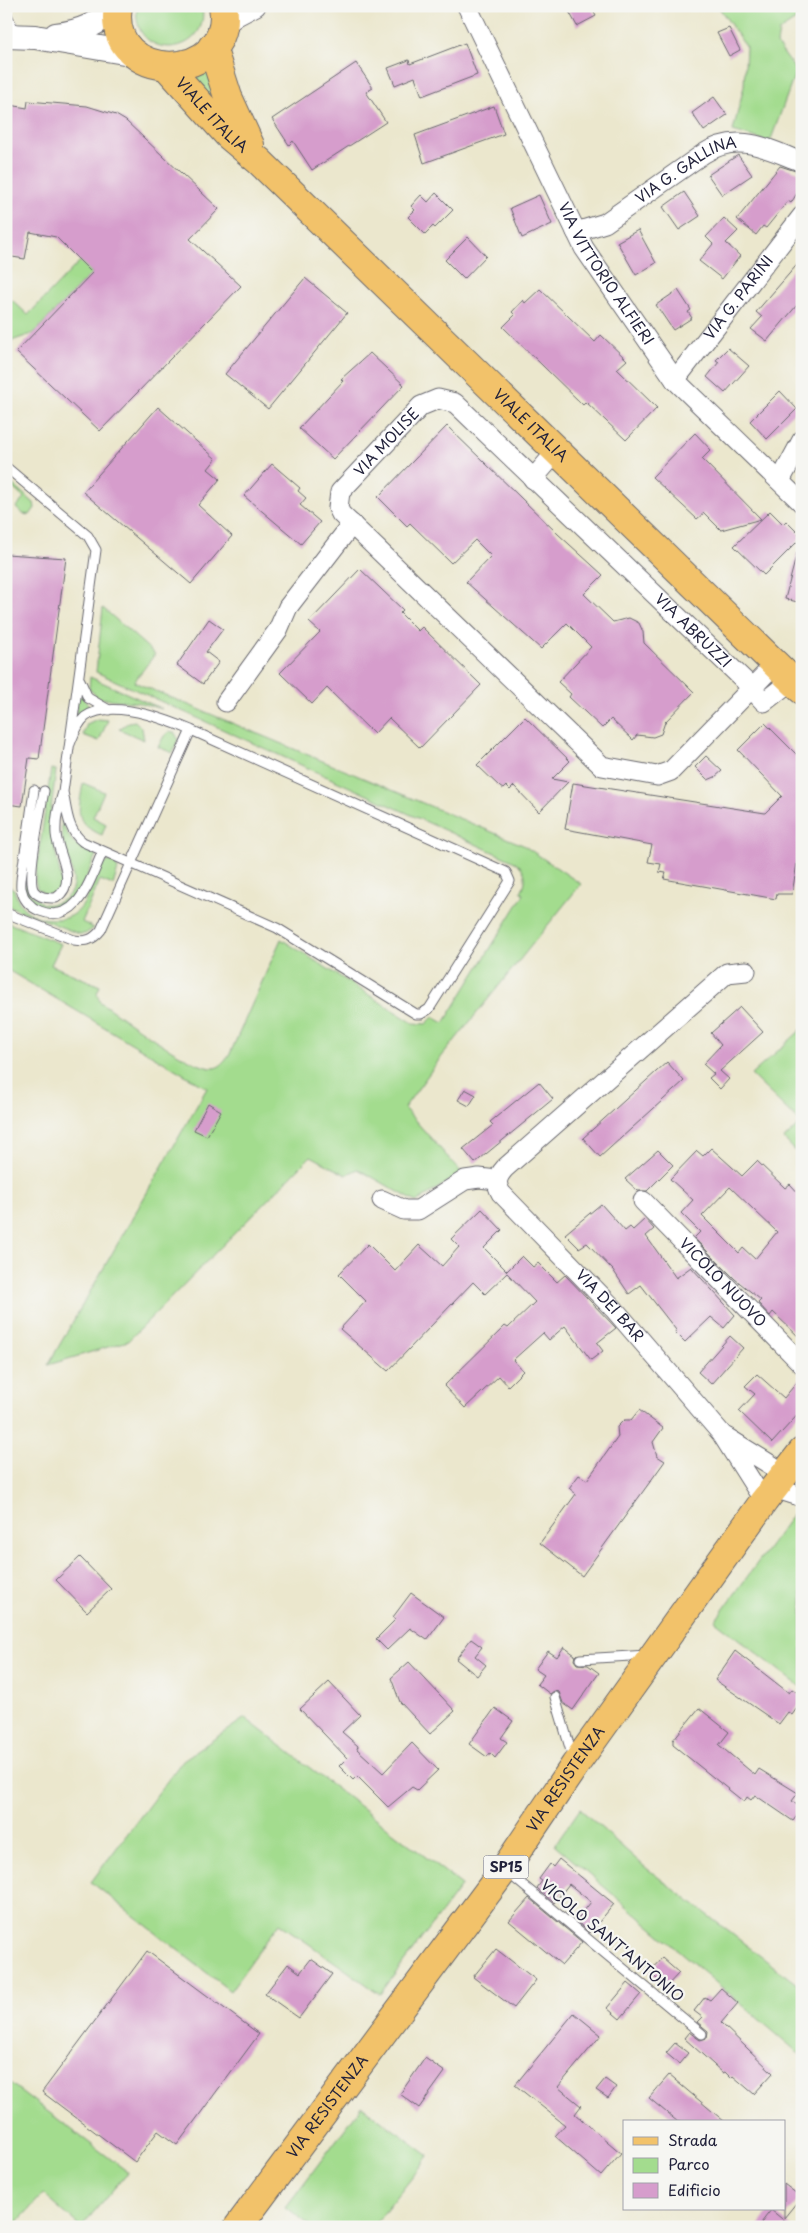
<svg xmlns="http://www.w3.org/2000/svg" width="808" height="2233" font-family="'Playpen Sans',sans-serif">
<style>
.green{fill:#a3dc8e;stroke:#627f64}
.building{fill:#d69dcc;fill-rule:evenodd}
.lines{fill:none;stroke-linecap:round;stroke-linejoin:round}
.service-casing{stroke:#68676e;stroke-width:11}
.minor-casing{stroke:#68676e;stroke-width:21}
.tertiary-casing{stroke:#68676e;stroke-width:26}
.primary-casing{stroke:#68676e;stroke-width:30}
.service{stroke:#fff;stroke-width:9}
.minor{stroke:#fff;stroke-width:19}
.tertiary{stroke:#fff;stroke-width:24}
.primary{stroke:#f2c26a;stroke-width:28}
.labels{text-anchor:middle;stroke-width:4.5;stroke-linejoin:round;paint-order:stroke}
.shield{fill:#f6f6f2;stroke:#626272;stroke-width:1}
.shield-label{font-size:14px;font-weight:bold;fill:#22223b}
.street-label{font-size:15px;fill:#22223b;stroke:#f6f6f2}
</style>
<rect width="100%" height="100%" fill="#f6f6f2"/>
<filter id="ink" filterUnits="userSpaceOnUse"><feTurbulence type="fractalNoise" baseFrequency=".02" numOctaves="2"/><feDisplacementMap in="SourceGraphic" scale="10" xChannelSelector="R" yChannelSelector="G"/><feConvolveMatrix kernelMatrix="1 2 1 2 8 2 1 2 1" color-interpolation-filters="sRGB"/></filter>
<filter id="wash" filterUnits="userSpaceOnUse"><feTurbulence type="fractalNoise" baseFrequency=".0096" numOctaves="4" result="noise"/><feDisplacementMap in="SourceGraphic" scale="20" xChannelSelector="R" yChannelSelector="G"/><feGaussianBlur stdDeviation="1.12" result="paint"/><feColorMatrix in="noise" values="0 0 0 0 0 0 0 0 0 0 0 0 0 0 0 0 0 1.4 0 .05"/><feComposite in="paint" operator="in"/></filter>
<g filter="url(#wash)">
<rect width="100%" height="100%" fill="#ebe7cd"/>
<path class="green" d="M137 6H202C212 57 130 64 137 6Z
M718 6H802V16L779 31 777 44 796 71 770 142 733 131 744 86 746 47Z
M209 70 216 95 207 100 189 80Z
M81 260 92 273 34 333 6 343V304L12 300 28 315Z
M6 479 34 503 35 508 30 515 23 514 16 508 24 498 6 482Z
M103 608 155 654 134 682 523 845 581 884 439 1060 404 1108 462 1173 416 1202 358 1169 346 1175 311 1156 128 1341 48 1365 207 1088 6 969V922L61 944 51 965 100 986 97 993 100 1002C119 1015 195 1071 214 1068 221 1067 225 1061 229 1056L281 939 413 1023 426 1024 433 1017 444 1023 524 894 521 892C527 881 527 872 517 863L96 672Z
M90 677 162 709 140 703 99 698 89 689Z
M78 692 92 709 75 720Z
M97 719 108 720 99 741 83 735 87 724Z
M135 721 142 728 144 740 119 729 129 722Z
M170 731 175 733 178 739 173 753 158 747 164 736Z
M51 769 56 770 51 809V830L62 884 55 894H45L37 888 35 880Z
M83 783 104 792 93 817 106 824 102 835C72 823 79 810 83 783Z
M62 820C71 845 73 843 96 855 89 869 84 889 74 900 60 915 32 911 25 891 24 886 25 880 25 875L30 894 43 904C59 906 76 896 73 877 70 858 59 840 62 820Z
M110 861 114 862 118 869 113 885 100 880 82 922 94 928 85 934H79L6 905V886L14 889C16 897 20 906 27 911 35 917 44 919 53 919 96 922 86 868 110 861Z
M802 1029V1158L784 1139 801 1123 751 1075Z
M802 1511V1688L715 1621 793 1514Z
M245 1718 462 1885 380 1994 279 1923 230 1991 91 1882 183 1760Z
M580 1809 645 1867 802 1988V2056L555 1845Z
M6 2080 128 2172 81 2227 43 2194 13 2227H6Z
M362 2106 429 2156 373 2227H312L286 2207Z"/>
<g id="blocks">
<path class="building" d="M566 6H590L596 16 577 26Z
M729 28 740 50 729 56 717 33Z
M465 43 477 75 422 96 415 77 395 85 388 68 409 60 410 64Z
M356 63 373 88 366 92 386 122 312 170 293 141 289 145 272 119Z
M714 97 727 115 704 131 692 113Z
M28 101 87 106 116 115 126 121 219 209 190 239 241 286 100 431 16 352 92 273 56 237 30 232 25 259 6 256V115H8L10 105 27 108Z
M494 106 504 134 424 163 415 135Z
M738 155 752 175 722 195 708 175Z
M780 166 802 173V185L791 203 788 201 766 228 763 226 756 235 737 219Z
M684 192 700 216 679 230 663 207Z
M436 193 453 210 435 228 433 226 425 234 408 217 415 210 411 206 421 195 428 202Z
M539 195 552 224 522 238 510 208Z
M724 218 738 231 726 243 740 256 722 279 699 261 713 244 706 237Z
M638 230 656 263 636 275 617 242Z
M468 237 486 256 464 279 445 260Z
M802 259V299L767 341 751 329 762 317 756 312Z
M305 278 347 313 268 409 225 374Z
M540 289 595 342 601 335 627 360 617 369 657 408 626 440 586 402 583 405 503 327 515 315 512 312 523 300 525 303Z
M678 290 691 310 688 312 692 318 673 330 656 305Z
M728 348 749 366 725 393 707 377 719 362 716 360Z
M370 353 404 385 333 459 299 428 343 381 341 379Z
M780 391 797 409 767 439 750 421Z
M158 407 216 459 208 469 220 479 198 505 232 536 191 584 83 492Z
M447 426 558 534 603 575 584 594 613 622 629 618 639 623 643 632 644 643 694 692 665 722 661 734 653 737 637 735 633 740 611 719 602 728 569 697 571 694 558 682 591 647 567 623 541 649 466 582 491 556 475 540 451 563 410 523 407 526 378 497Z
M695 433 711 450 702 459 761 519 721 530 704 513 697 519 652 477Z
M272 464 300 488 298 491 306 498 300 505 320 522 301 544 244 496Z
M770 511 783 524 786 521 802 537 764 575 734 546Z
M797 553H802V603L785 599Z
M6 554 66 558 39 759 29 758 22 806 6 804Z
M360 569 403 610 400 613 418 631 422 627 481 685 420 748 389 718 374 734 327 688 312 704 280 673 320 632 309 622Z
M209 619 223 629 206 652 219 662 203 684 177 665Z
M525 717 570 761 552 779 568 782 539 812 514 786 510 790 506 786 503 789 500 787 477 765Z
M765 723 802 760V832L792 894H777L776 899 664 879 666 873 659 872 661 864 648 862 652 845 565 829 573 783 765 813 782 796 738 750Z
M706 756 722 771 715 777 708 780 695 767Z
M740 1007 763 1032 720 1071 729 1079 720 1089 709 1078 714 1074 703 1064 721 1045 711 1033Z
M667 1062 684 1081 600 1157 583 1138Z
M539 1082 553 1099 475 1163 463 1149 493 1125 490 1122Z
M465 1089 476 1095 469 1106 458 1100Z
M208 1103 221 1111 207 1136 194 1130Z
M711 1148 742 1176 757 1161 785 1188 790 1184 802 1197V1340L773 1312 770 1316 758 1303 761 1300 735 1279 694 1238 700 1232 681 1213 693 1200 670 1179 697 1151 703 1156ZM730 1187 777 1232 755 1259 743 1248 739 1253 702 1216Z
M658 1150 673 1165 647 1191H638L625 1179Z
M601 1204 625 1231 630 1227 633 1230 645 1219 654 1229 646 1236 676 1278 691 1267 735 1315 724 1328 711 1317 685 1342 675 1332 676 1330 641 1285 629 1294 613 1270 587 1243 579 1248 565 1234Z
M482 1209 502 1230 484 1248 507 1271 522 1256 533 1267 538 1263 557 1282 565 1275 616 1328 597 1343 603 1351 591 1360 565 1326 549 1340 543 1333 513 1360 523 1371 508 1386 499 1376 465 1408 444 1386 505 1326 508 1328 535 1302 507 1273 485 1294 473 1282 388 1371 340 1329 366 1301 339 1274 368 1244 395 1271 419 1245 442 1266 459 1247 451 1239Z
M730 1336 743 1348 711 1384 698 1372Z
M757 1374 784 1398 802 1376V1410L772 1443 739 1411 755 1394 745 1386Z
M639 1410 663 1428 653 1442 657 1456 665 1461 582 1576 540 1543 576 1494 569 1488 579 1475 587 1480 618 1437 617 1427 624 1420H631Z
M80 1557 111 1589 87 1612 56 1580Z
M411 1593 444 1617 427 1640 410 1628 387 1650 376 1639 396 1619 393 1617Z
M471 1639 482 1647 475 1656 486 1665 477 1676 456 1659Z
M564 1647 575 1655 574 1660 577 1664 588 1665 599 1673 573 1710 563 1703 559 1692 554 1691 550 1694 537 1684 544 1675 535 1669 548 1651 557 1657Z
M735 1651 789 1693 792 1689 802 1696V1701L792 1715 788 1712 779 1724 715 1680Z
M409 1662 455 1711 430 1734 400 1702 391 1678Z
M329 1682 360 1715 342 1732 358 1746 357 1749 383 1773 412 1743 438 1770 417 1790 412 1787 388 1807 357 1776 353 1780 339 1766 347 1758 300 1709Z
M495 1708 513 1721 501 1738 507 1742 495 1758 490 1753 487 1757 469 1744Z
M699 1708 729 1732 719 1745 755 1775 759 1769 798 1793 792 1801 802 1809 793 1821 755 1795 751 1800 747 1797 744 1802 673 1745V1740Z
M559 1859 614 1904 590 1933 576 1921 591 1902 569 1884 554 1903 537 1888 542 1881 539 1879 550 1864 553 1867Z
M529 1898 582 1942 562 1965 509 1921Z
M496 1949 536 1980 514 2008 473 1977Z
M147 1951 259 2034 177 2145 158 2131 135 2162 42 2092Z
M662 1958 679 1973 666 1987 649 1972Z
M311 1959 332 1974 299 2018 265 1994 288 1964 300 1973Z
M628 1983 641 1994 620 2019 607 2008Z
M721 1988 738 2003 721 2023 773 2073 754 2094 733 2076 731 2078 725 2072 723 2073 684 2038 689 2032 700 2040 707 2038 708 2031 697 2022 702 2017 694 2011 705 1997 710 2000Z
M574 2013 601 2035 558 2087 581 2106 575 2114 621 2153 601 2176 555 2136 565 2125 515 2085Z
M675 2043 688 2053 679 2064 666 2053Z
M425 2058 445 2072 419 2108 400 2094Z
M669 2075 725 2122H678L649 2098Z
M605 2079 616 2087 608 2098 596 2090Z
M784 2184 801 2197 784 2218Z
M771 2210 792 2227H758Z"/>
</g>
</g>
<g filter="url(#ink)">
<use href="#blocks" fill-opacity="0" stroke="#68676e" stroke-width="1"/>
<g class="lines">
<g class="service-casing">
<path id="service" d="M6 13 16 34
M6 467 88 536 96 550 63 792C59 806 55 818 56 834 58 856 79 882 56 898 48 898 39 898 34 891 26 880 41 808 44 791
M80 680 88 698 109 710
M34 790C31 813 28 835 24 858 23 868 20 879 21 888 23 899 30 907 40 911 79 926 91 876 103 851
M63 792C67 810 67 830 83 842L277 928 416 1014H421L429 1009 510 881 506 872 191 730C165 719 111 698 85 717 77 724 74 734 70 744
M6 913 74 940C86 942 93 940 101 930L191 730
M580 1659 648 1655
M555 1697 573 1758
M506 1871 702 2034"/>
</g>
<g class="minor-casing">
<g id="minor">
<path id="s1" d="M467 6 584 248 675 380 802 503"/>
<path d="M222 27 237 16 256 6"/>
<path id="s2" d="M576 232 605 223 703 154C739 131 767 149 802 162"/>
<path id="s3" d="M675 380 802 216"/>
<path d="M533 479 556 452"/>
<path d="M780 481 802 440"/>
<path id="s4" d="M775 664 743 697 671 771 657 776 602 766 341 514 338 508 340 492 421 406 438 399 455 403 744 680 764 702 792 680"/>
<path d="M226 702 278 630 288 607 352 524"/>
<path id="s5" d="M746 971 727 973 505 1168C497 1177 495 1183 501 1193L614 1309 721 1433 764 1501"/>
<path d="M382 1200 404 1210H418L465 1180 479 1178 497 1180"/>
<path id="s6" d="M643 1201 802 1364"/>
<path d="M726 1437 784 1473"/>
<path d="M774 1488 802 1497"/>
</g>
</g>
<g class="tertiary-casing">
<path id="tertiary" d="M56 35C81 32 98 25 115 6
M6 36 35 37 136 54"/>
</g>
<g class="primary-casing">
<g id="primary">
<path d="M118 6C105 86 236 85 223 6"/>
<path d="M212 47 228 97 250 145"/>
<path id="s7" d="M167 67 228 135 259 161 802 690"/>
<path id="s8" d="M238 2227 504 1870 575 1765 764 1501 802 1452"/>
</g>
</g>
<use href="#service" class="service"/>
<use href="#minor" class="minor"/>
<use href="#tertiary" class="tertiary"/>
<use href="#primary" class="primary"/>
</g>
</g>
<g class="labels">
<rect class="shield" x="483.5" y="1855.5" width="45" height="23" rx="4"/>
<g class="shield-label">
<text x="506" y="1872">SP15</text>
</g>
<g class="street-label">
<text dy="5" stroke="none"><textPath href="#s7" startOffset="66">VIALE ITALIA</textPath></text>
<text dy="5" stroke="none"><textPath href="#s2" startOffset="128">VIA G. GALLINA</textPath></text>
<text dy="5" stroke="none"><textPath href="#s1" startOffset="302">VIA VITTORIO ALFIERI</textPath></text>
<text dy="5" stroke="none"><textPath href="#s3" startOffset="104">VIA G. PARINI</textPath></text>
<text dy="5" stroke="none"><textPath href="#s7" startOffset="511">VIALE ITALIA</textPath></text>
<text dy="5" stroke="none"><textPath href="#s4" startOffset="674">VIA MOLISE</textPath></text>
<text dy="5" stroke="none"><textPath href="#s4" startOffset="1089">VIA ABRUZZI</textPath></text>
<text dy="5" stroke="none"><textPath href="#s6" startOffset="114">VICOLO NUOVO</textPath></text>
<text dy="5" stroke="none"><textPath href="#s5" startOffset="499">VIA DEI BAR</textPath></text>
<text dy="5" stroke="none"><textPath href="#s8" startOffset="555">VIA RESISTENZA</textPath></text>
<text transform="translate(612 1941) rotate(40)" y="5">VICOLO SANT'ANTONIO</text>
<text dy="5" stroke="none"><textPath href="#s8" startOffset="150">VIA RESISTENZA</textPath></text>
</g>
</g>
<rect width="808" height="2233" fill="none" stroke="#f6f6f2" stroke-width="25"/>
<rect x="623" y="2120" width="162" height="90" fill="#f6f6f2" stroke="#a1a1a9"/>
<rect x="633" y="2137" width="25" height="8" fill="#f2c26a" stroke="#a1a1a9"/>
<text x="668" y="2146" font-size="15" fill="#22223b">Strada</text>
<rect x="633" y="2158" width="25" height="15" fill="#a3dc8e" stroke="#a1a1a9"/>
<text x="668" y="2170" font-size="15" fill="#22223b">Parco</text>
<rect x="633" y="2183" width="25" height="15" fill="#d69dcc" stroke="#a1a1a9"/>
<text x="668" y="2196" font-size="15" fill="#22223b">Edificio</text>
</svg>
